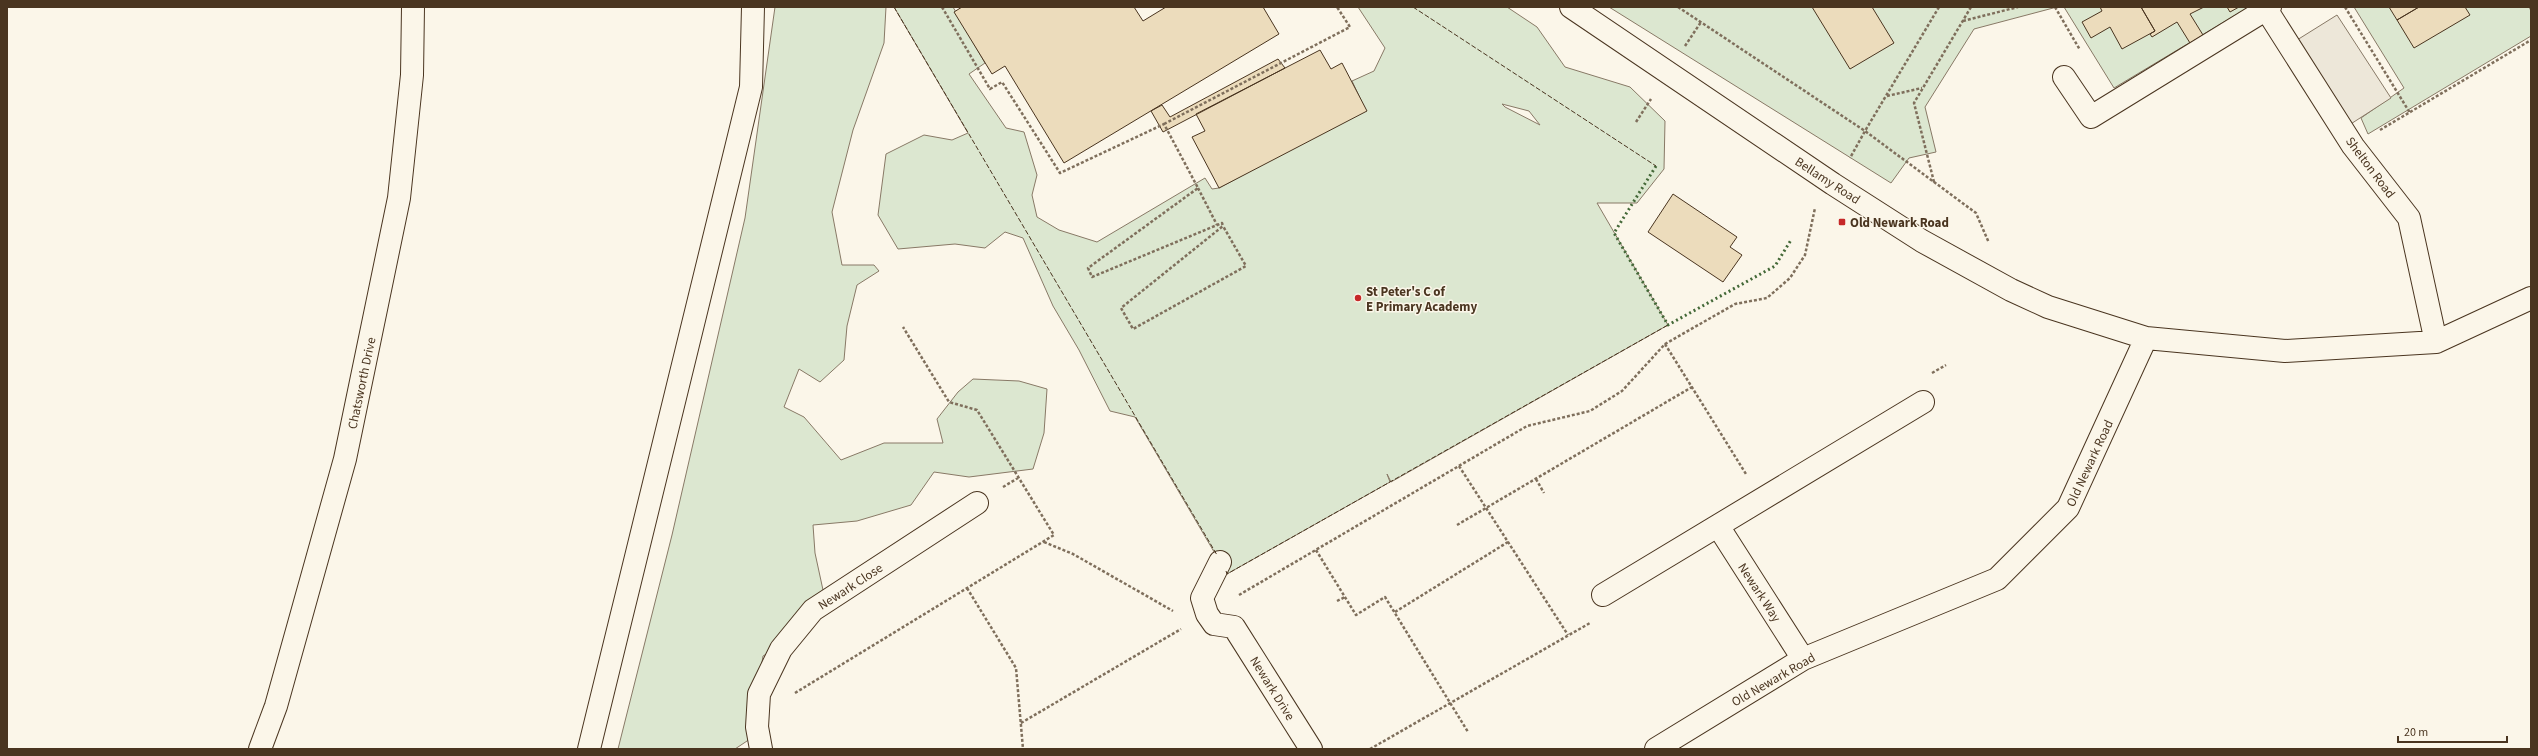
<svg xmlns="http://www.w3.org/2000/svg" width="2538" height="756" font-family="'Source Sans 3',sans-serif">
<style>
.green{fill:#dce7d0;stroke:#887966;fill-rule:evenodd}
.parking{fill:#ede7d9;stroke:#887966}
.building{fill:#ecdcbc;stroke:#4a3520}
.lines{fill:none;stroke-linecap:round;stroke-linejoin:round}
.minor-casing{stroke:#4a3520;stroke-width:24}
.major-casing{stroke:#4a3520;stroke-width:24}
.path{stroke:#7f6f5c;stroke-width:2.5;stroke-dasharray:3 2;stroke-linecap:butt}
.minor{stroke:#fbf6e9;stroke-width:22}
.major{stroke:#fbf6e9;stroke-width:22}
.hedge{stroke:#436837;stroke-width:3;stroke-dasharray:2 3;stroke-linecap:butt}
.fence{stroke:#4a3520;stroke-width:1;stroke-dasharray:5 2;stroke-linecap:butt}
.poi-dot{fill:#c62828;stroke:#fbf6e9;stroke-width:1.5}
.labels{text-anchor:middle;stroke-width:3;stroke-linejoin:round;paint-order:stroke}
.street-label{font-size:13px;fill:#4a3520;stroke:#fbf6e9}
.poi-label{font-size:13px;font-weight:bold;fill:#4a3520;stroke:#fbf6e9;text-anchor:start}
</style>
<rect width="100%" height="100%" fill="#fbf6e9"/>
<path class="green" d="M775 7H886L884 43 853 130 832 212 842 265H874L879 271 857 285 847 326 844 360 820 382 799 369 784 407 804 417 841 460 884 443H943L937 419 958 392 973 379 1019 381 1047 389 1044 433 1033 469 969 477 934 472 911 505 857 521 813 525 815 553 823 590 801 634 763 656 750 739 735 749H618L672 535 745 218Z
M894 7H953L985 63 969 74 1006 128 1024 132 1037 175 1032 195 1037 217 1059 230 1097 242 1205 178 1212 189 1219 188 1365 109 1352 81 1374 71 1385 48 1358 7H1507L1537 27 1565 67 1630 87 1665 121 1664 169 1637 203H1597L1668 325 1391 482 1387 474 1390 482 1227 574 1135 417 1110 411 1079 350 1053 306 1023 238 1005 232 985 248 955 244 898 249 878 215 886 154 924 135 952 140 968 133ZM1502 104 1529 111 1540 125 1505 107Z
M1609 7H2057L1974 29 1925 107 1936 152 1909 158 1891 183Z
M2064 7H2249L2114 88Z
M2354 7H2529L2531 11V36L2368 134 2361 118 2404 88Z"/>
<path class="parking" d="M2337 15 2391 98 2343 129 2289 45Z"/>
<path class="building" d="M962 7H1134L1143 21 1166 7H1263L1279 34 1064 163 1005 66 992 74 954 12Z
M1812 7H1872L1894 43 1850 69Z
M2100 7H2141L2155 31 2122 49 2110 27 2091 38 2082 22 2102 11Z
M2141 7H2204L2190 14 2203 35 2190 43 2177 22 2152 37 2150 34 2155 31Z
M2227 7H2239L2230 12Z
M2389 7H2419L2397 20Z
M2419 7H2465L2470 15 2414 48 2397 20Z
M1320 50 1331 69 1342 63 1367 111 1219 188 1192 137 1205 131 1196 114Z
M1278 59 1285 68 1163 132 1151 111 1162 105 1170 117Z
M1673 194 1737 237 1730 247 1742 255 1723 282 1648 232Z"/>
<g class="lines">
<g class="minor-casing">
<path id="minor" d="M1571 7 1833 184 1922 241 2011 290 2048 307 2146 338 2285 351 2436 342 2531 298
M2266 9 2353 146 2409 218 2436 342
M2064 77 2091 117 2270 7
M1718 526 1803 659
M1220 562 1202 598 1207 614 1214 624 1234 627 1311 749
M1603 595 1923 402
M260 749 276 706 345 459 399 198 412 75 413 7
M761 749 757 727 759 694 781 649 813 610 977 503
M1656 749 1803 659 1997 579 2068 508 2146 338"/>
</g>
<g class="major-casing">
<path id="major" d="M589 749 751 87 753 7"/>
</g>
<path class="path" d="M942 7 990 89 1002 82 1060 173 1164 124 1198 188 1088 268 1092 277 1222 223 1223 226 1121 308 1133 329 1246 266 1223 226
M1678 7 1865 131 1850 158
M1939 7 1865 131 1976 213 1989 243
M2055 7 2080 50
M2345 7 2410 113
M1963 21 2018 7
M1685 46 1701 22
M1887 96 1922 88
M1636 122 1651 99
M1164 124 1350 27 1337 7
M2380 130 2531 40
M1934 182 1914 103 1971 7
M1198 188 1217 225
M1665 344 1746 474
M1932 373 1946 365
M1459 466 1568 635
M1536 479 1544 493
M1003 487 1018 478
M1457 525 1692 387
M1044 542 1073 554 1173 611
M1316 550 1356 615 1385 597 1468 732
M967 588 1016 668 1023 749
M1239 595 1527 426 1590 411 1622 391 1665 344 1735 304 1767 298 1790 278 1805 255 1815 208
M1337 601 1345 597
M1395 612 1508 542
M795 693 1054 535 977 410 949 402 903 327
M1021 723 1181 629
M1370 749 1590 623"/>
<use href="#minor" class="minor"/>
<use href="#major" class="major"/>
<path class="hedge" d="M1656 166 1614 233 1668 325 1775 266 1791 240"/>
<path class="fence" d="M894 7 1217 555
M1413 7 1656 166
M1226 571 1227 574 1668 325"/>
</g>
<g class="poi-dot">
<rect x="1838" y="218" width="8" height="8" rx="2"/>
<circle cx="1358" cy="298" r="4"/>
</g>
<g class="labels">
<g class="street-label">
<text transform="translate(2371 167) rotate(53)" y="5">Shelton Road</text>
<text transform="translate(1828 180) rotate(33)" y="5">Bellamy Road</text>
<text transform="translate(361 383) rotate(-78)" y="5">Chatsworth Drive</text>
<text transform="translate(2089 463) rotate(-65)" y="5">Old Newark Road</text>
<text transform="translate(850 586) rotate(-33)" y="5">Newark Close</text>
<text transform="translate(1760 592) rotate(57)" y="5">Newark Way</text>
<text transform="translate(1773 679) rotate(-30)" y="5">Old Newark Road</text>
<text transform="translate(1273 688) rotate(58)" y="5">Newark Drive</text>
</g>
<g class="poi-label">
<text x="1850" y="227">Old Newark Road</text>
<text x="1366" y="296">St Peter's C of<tspan x="1366" dy="15">E Primary Academy</tspan></text>
</g>
</g>
<rect width="2538" height="756" fill="none" stroke="#4a3520" stroke-width="16"/>
<path d="M2398 736v6h109v-6" fill="none" stroke="#4a3520" stroke-width="2"/>
<text x="2404" y="736" font-size="12" fill="#4a3520" stroke="#fbf6e9" stroke-width="3" paint-order="stroke">20 m</text>
</svg>
